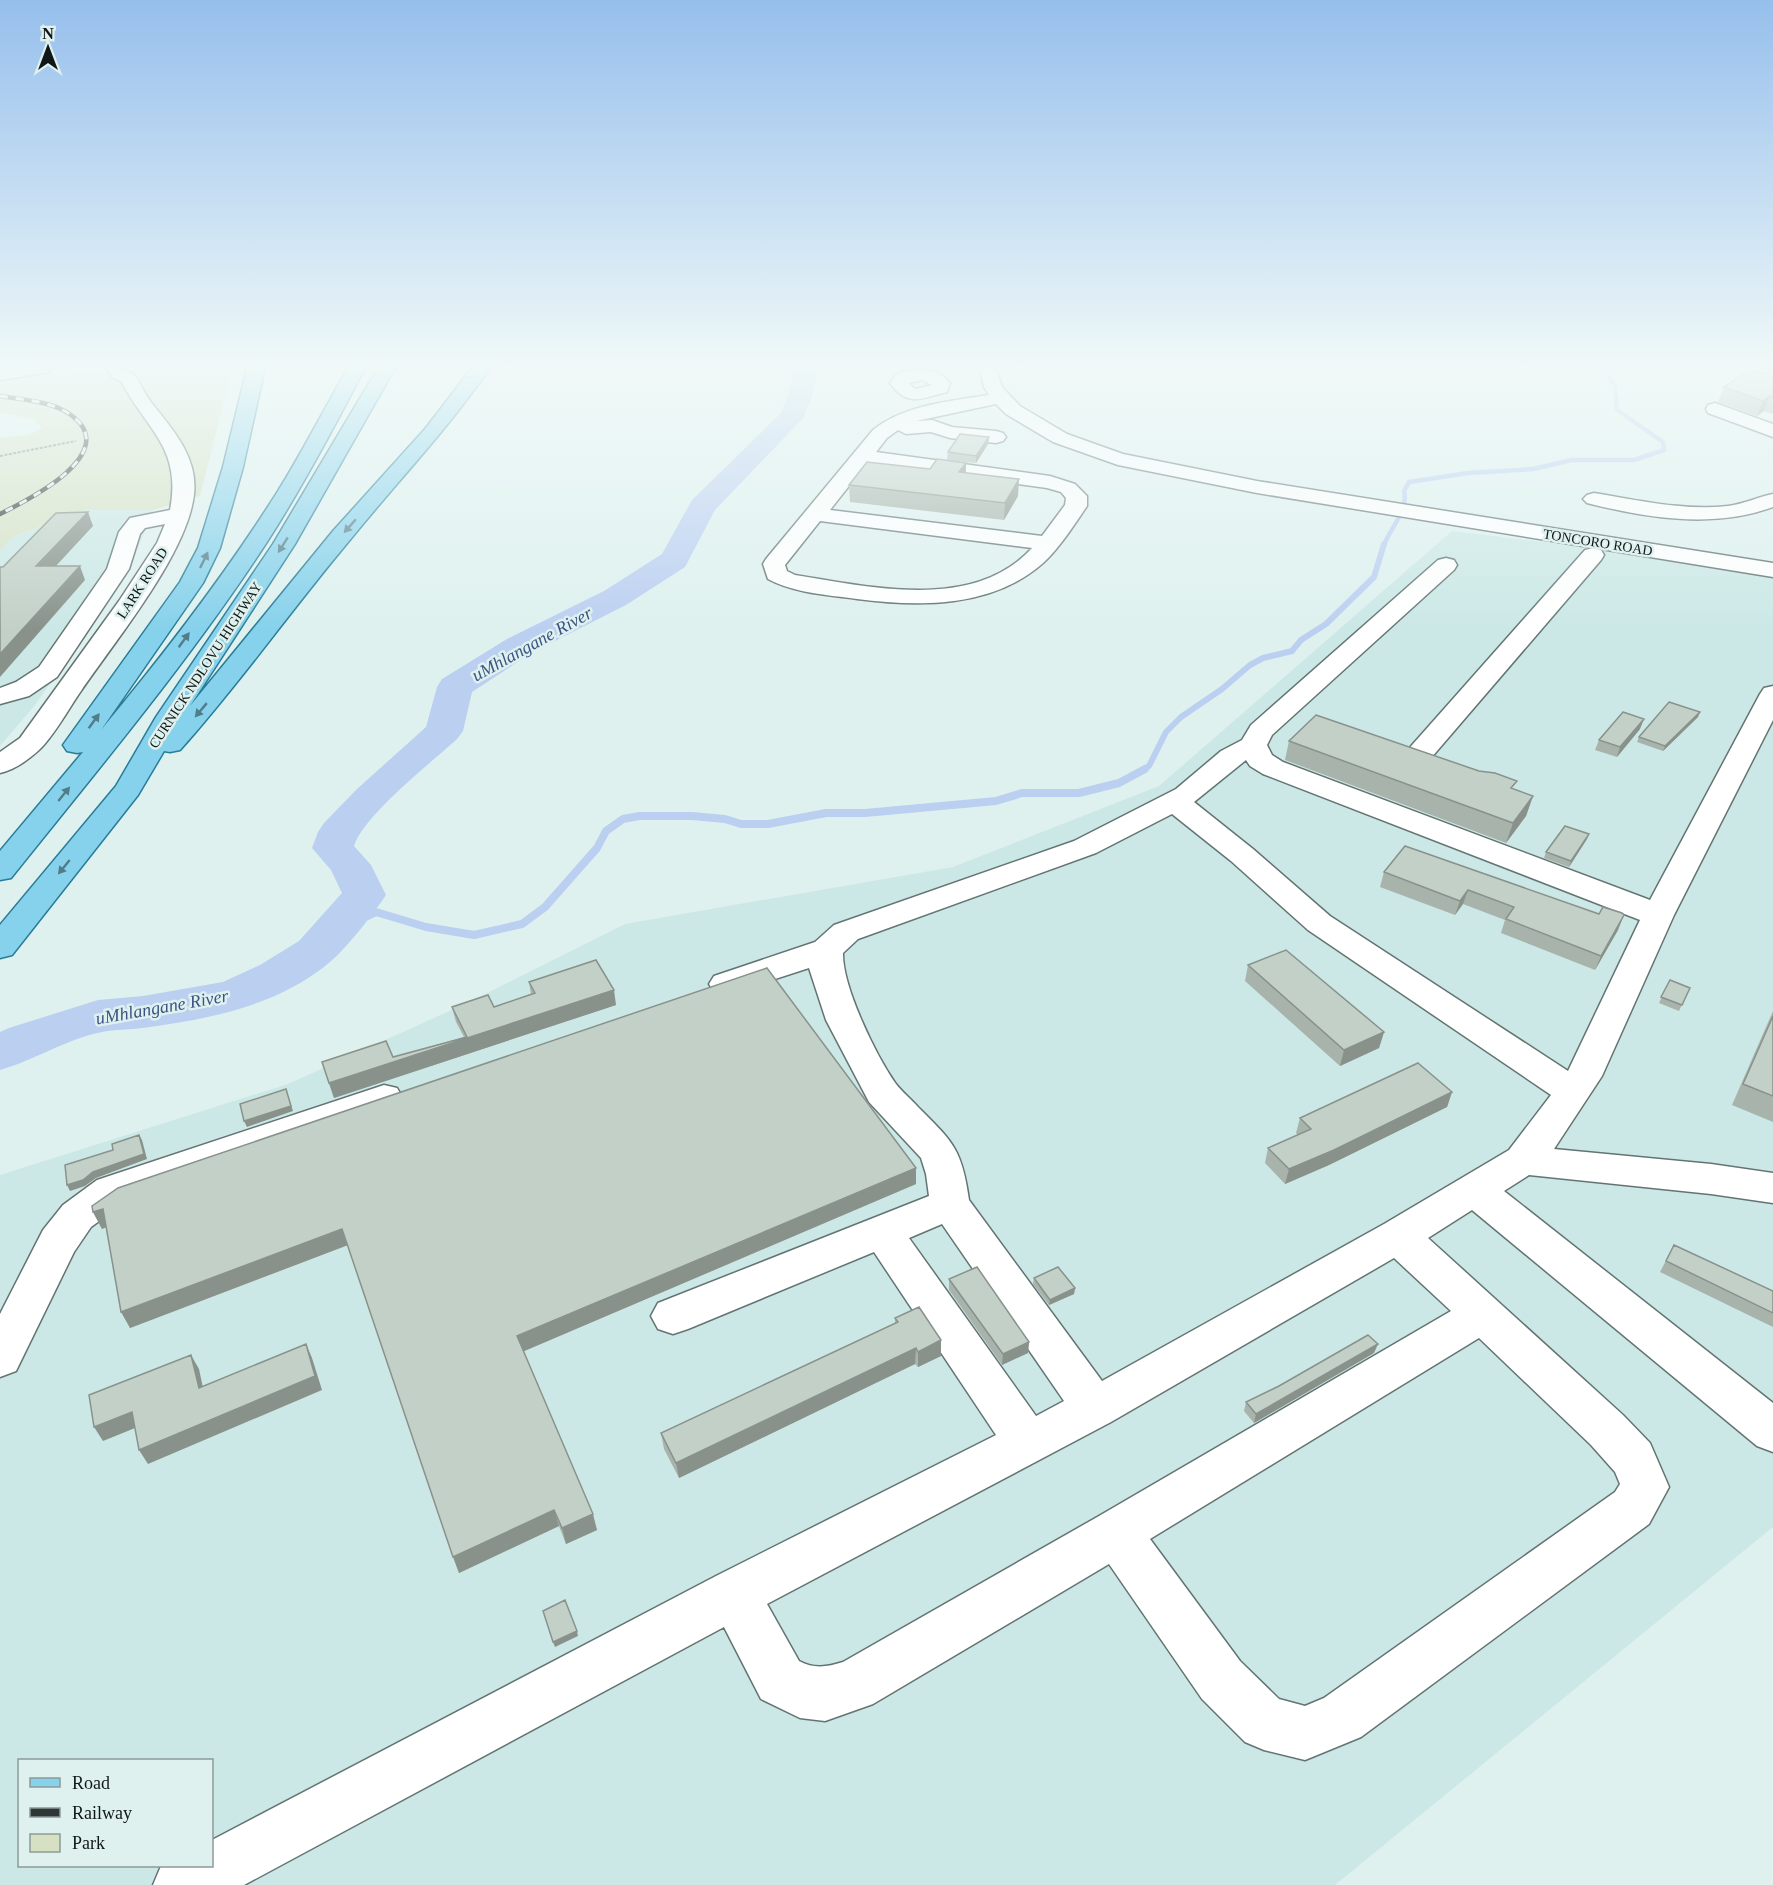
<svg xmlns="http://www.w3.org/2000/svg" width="1773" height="1885" font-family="Georgia,serif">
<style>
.built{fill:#cbe8e6;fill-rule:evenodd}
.green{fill:#d6e1c3}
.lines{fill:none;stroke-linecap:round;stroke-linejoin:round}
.stream-far2{stroke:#bbcff1;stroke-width:4.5}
.stream-far1{stroke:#bbcff1;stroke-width:6}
.stream{stroke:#bbcff1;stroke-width:8}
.river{fill:#bbcff1;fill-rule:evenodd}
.minor-casing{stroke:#637473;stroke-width:3}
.major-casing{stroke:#297c98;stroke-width:3}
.path{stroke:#7a8786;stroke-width:2;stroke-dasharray:3 1.5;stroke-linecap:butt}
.minor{fill:#fff;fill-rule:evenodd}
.major{fill:#86d1eb;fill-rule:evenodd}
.rail-casing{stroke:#2e3735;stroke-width:4.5}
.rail{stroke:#def1ef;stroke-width:3;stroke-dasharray:8;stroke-linecap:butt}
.wall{fill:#a7b3ab}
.shaded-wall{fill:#88928b}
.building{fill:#c2d0c7;stroke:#88928b;stroke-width:1.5}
.oneway{fill:#517d8b}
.labels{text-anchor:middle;stroke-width:5;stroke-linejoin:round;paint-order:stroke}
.far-street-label{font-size:14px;fill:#101716;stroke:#def1ef}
.water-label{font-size:18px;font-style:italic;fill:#3b5483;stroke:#def1ef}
</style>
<rect width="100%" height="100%" fill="#def1ef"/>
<path class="built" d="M86 510H153L130 569 35 705 0 746V550L14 536Z
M1452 531 1608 550 1773 577V1527L1335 1885H0V1175L288 1084 467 1003 625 924 953 867 1159 786ZM20 1760H212V1866H20Z"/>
<path class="green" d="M161 368H221L231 372 200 496 153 510H86L14 536 0 550V438L29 435 42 428 35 420 0 412V377Z"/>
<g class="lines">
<path class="stream-far2" d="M1384 545C1390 528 1409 510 1404 491L1409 482 1468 473 1533 469 1572 460H1634L1664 450 1663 442 1617 410 1615 386 1602 368"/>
<path class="stream-far1" d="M1142 770 1149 766 1166 732 1181 717 1222 689 1250 665 1263 658 1292 651 1301 640 1326 624 1374 577 1384 544"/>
<path class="stream" d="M332 932 376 912 426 927 474 935 522 924 545 907 597 848 606 831 623 819 639 816H692L725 819 741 824H768L826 813H865L996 801 1022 793H1079L1119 783 1145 769"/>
<path class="river" d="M794 368H818L812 396 804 417 715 510 685 567 626 605 531 653 472 692 463 731 457 739C432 762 363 816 354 846L371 865 386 895C374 913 346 949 330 962 278 1006 209 1019 143 1028 130 1030 116 1029 102 1032 66 1039 35 1060 0 1070V1032L9 1028 98 1000 143 996 223 982 260 965 299 941 342 893 331 870 312 848 318 832 324 823 357 789 426 727 437 687 442 679 507 639 604 591 662 554 692 500 780 414 788 396Z"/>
<g class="minor-casing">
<path id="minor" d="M13 368H53L50 372 44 373 0 380V370Z
M106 368C143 368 134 382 154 406 175 432 198 459 194 494 188 553 115 641 81 691 69 708 54 736 39 750 28 760 14 770 0 773V752L20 738 119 601 157 543 165 524 145 528 140 534 129 569 57 677 29 696 0 704V688L16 682 39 667 107 569 119 532 130 518 170 510C182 447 147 431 121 381L113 378Z
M980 368H996L1002 387 1020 406 1067 434 1123 454 1257 481 1773 563V577L1257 493 1118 465 1053 442 1006 414 996 404 916 421 932 420 952 427 996 431 1003 433 1006 437 1003 441 996 443 950 438 931 432 906 434 898 430 887 438 876 452 1050 476 1075 484 1087 496V506C1074 525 1059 549 1042 564 991 608 919 607 857 599 828 595 794 593 768 579L763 564 766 559 873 430C904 405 950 401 989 395L984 387ZM867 463 1047 488 1061 492 1066 498 1065 505 1042 536 830 510ZM820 521 1032 548C974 612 870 587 795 575L787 571 785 565Z
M911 370C926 369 940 370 950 383L947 392C922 398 908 408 890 383L897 374ZM922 380 932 385 915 389 909 383Z
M1715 403 1773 424V437L1708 413 1706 409 1708 405Z
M1594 493C1638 500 1683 511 1728 506 1744 504 1758 497 1773 494V507C1714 529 1646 518 1587 503L1583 499 1587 495Z
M1593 548 1601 550 1604 555 1601 560 1425 765 1415 767 1405 765 1401 759 1405 753 1585 550Z
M1446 558 1454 560 1457 565 1454 570 1272 735 1267 745 1272 755 1283 762 1650 900 1760 694 1764 688 1773 686V720L1674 915 1602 1076 1554 1149 1711 1164 1773 1173V1203L1711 1194 1529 1175 1504 1191 1773 1403V1452L1757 1446 1472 1210 1428 1238 1623 1415 1650 1443 1669 1487 1649 1524 1361 1737 1305 1760 1264 1750 1245 1742 1202 1699 1109 1564 873 1704 825 1721 800 1718 761 1699 724 1627 244 1885H153L161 1866H212V1840L716 1576 996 1435 874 1252 688 1329 673 1334 658 1329 651 1316 658 1303 929 1196 926 1174 921 1158 869 1102 826 1020 809 968 726 995 714 992 709 984 714 976 815 942 834 925 1074 841 1176 789 1221 751 1242 740 1251 725 1438 560ZM1246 760 1250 766 1263 774 1640 920 1568 1071 1330 916 1253 849 1194 802ZM1172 814 1231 861 1308 930 1551 1095 1509 1150 1384 1224 1102 1381 969 1200C962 1149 953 1142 918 1107 911 1099 902 1092 896 1084 876 1056 842 986 843 953L858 939 1096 853ZM942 1224 1064 1401 1036 1416 909 1238ZM1394 1258 1451 1311 1099 1516 843 1662C827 1667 814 1669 799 1661L767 1604 1111 1422ZM1479 1338 1591 1445 1615 1472 1620 1484 1615 1492 1324 1698 1305 1706 1279 1699 1240 1661 1150 1539Z
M384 1085 397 1088 403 1098 397 1108 125 1202 91 1227 74 1252 16 1371 0 1377V1314L43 1230 63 1205 97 1180Z"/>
</g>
<g class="major-casing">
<path id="major" d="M0 368H24L21 372 0 373Z
M247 368H265L243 467 220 548 203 583 101 730C164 654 225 575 278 491 303 451 324 409 348 368H365C334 427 303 486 267 542 190 660 99 768 11 878L0 880V851L83 752 77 753 67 751 63 745 180 582 198 548 223 467Z
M378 368H395L295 544 190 706 333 531 425 429 472 368H490C447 430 396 483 349 541 291 610 240 683 180 750L170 752 164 751 138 795 12 955 0 958V925L116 786 156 717 273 544Z"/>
</g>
<path class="path" d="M0 456 76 441"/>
<use href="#minor" class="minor"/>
<use href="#major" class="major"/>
<g class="rail-casing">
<path id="rail" d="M0 396C23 400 52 401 71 415 123 453 28 500 0 514"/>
</g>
<use href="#rail" class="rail"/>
</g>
<path class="wall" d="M1773 371V414L1764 411 1757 416 1718 402 1724 387Z
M989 437 988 444 976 463 947 460 948 452Z
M966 463V473L1018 496 1004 520 850 502 849 485Z
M1698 717 1663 751 1637 742 1639 737Z
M1640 729 1617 757 1595 750 1599 740Z
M1289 741 1515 790 1533 796 1526 816 1506 843 1285 760Z
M1587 839 1569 867 1544 858 1546 852Z
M1405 846 1618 930 1595 970 1501 933 1505 920 1463 904 1455 915 1380 887 1384 872Z
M1248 965 1384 1032 1379 1048 1340 1066 1245 981Z
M1670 980 1690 988 1679 1011 1659 1003Z
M529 982 616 1005 334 1098 322 1062 393 1057 464 1037 456 1022 452 1007H494L531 994Z
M1773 1011V1122L1732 1105Z
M1452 1092 1447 1107 1329 1165 1285 1184 1265 1163 1268 1148 1298 1135 1296 1133 1300 1118Z
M916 1184 524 1351 597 1530 566 1544 559 1526 459 1573 348 1245 130 1328 106 1227 102 1229 93 1212Z
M1674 1245 1773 1291V1327L1660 1272Z
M1034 1278 1075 1288 1074 1294 1049 1305 1033 1284Z
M949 1279 1029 1342 1028 1353 1002 1365 949 1290Z
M895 1318 941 1340V1356L918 1367 915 1364 679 1478 664 1449 661 1433 895 1323Z
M1374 1353 1254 1423 1244 1411 1246 1402Z"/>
<path class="shaded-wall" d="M1769 396 1764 411 1757 416 1763 401Z
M989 437 988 444 976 463V456Z
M966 463 965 479 959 472Z
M1019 479 1018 496 1004 520 1005 503Z
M88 512 93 526 42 581 36 566Z
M80 566 85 580 0 677V654Z
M1700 712 1698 717 1663 751 1665 746Z
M1644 719 1640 729 1617 757 1620 747Z
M1533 796 1526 816 1506 843 1513 823Z
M1589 834 1587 839 1569 867 1571 861Z
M1468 890 1463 904 1455 915 1460 901Z
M1624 915 1618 930 1595 970 1601 956Z
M614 990 616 1005 334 1098 329 1083Z
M1384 1032 1379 1048 1340 1066 1344 1050Z
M286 1089 293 1111 247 1127 244 1121Z
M1452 1092 1447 1107 1329 1165 1285 1184 1289 1169Z
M139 1135 142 1140 147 1159 96 1178 85 1186 70 1191 67 1185Z
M916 1168V1184L522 1352 517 1336Z
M103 1209 111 1225 102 1229 93 1212Z
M342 1229 348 1245 130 1328 121 1312Z
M1075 1288 1074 1294 1049 1305 1050 1300Z
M941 1340V1356L918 1367V1352Z
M1029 1342 1028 1353 1002 1365 1003 1354Z
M306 1344 312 1358 322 1390 148 1464 139 1450Z
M1378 1344 1374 1353 1254 1423 1256 1414Z
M916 1348 915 1364 679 1478 676 1463Z
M191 1355 199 1369 206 1402 199 1388Z
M132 1412 140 1426 103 1441 94 1427Z
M554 1510 559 1526 459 1573 453 1557Z
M593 1514 597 1530 566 1544 562 1528Z
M577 1631 578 1636 555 1647 553 1642Z"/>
<path class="building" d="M1750 370 1767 374 1768 370 1773 371V397L1769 396 1763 401 1724 387Z
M960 434 989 437 976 456 948 452Z
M937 459 966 463 959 472 1019 479 1005 503 849 485 867 462 930 469Z
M88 512 36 566H80L0 654V567H3L56 513Z
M1669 702 1700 712 1665 746 1639 737Z
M1623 712 1644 719 1620 747 1599 740Z
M1316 715 1479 771 1495 773 1517 781 1511 788 1533 796 1513 823 1289 741Z
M1565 826 1589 834 1571 861 1546 852Z
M1405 846 1599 914 1603 907 1622 913 1624 915 1601 956 1506 919 1514 907 1468 890 1460 901 1384 872Z
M1286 950 1384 1032 1344 1050 1248 965Z
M596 960 614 990 329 1083 322 1062 386 1041 393 1057 467 1037 452 1007 488 995 494 1007 535 993 529 982Z
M767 968 916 1168 517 1336 593 1514 562 1528 554 1510 453 1557 342 1229 121 1312 103 1209 93 1212 92 1206 118 1188Z
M1670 980 1690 988 1682 1005 1661 997Z
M1773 1016V1096L1743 1084Z
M1418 1063 1452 1092 1334 1150 1289 1169 1268 1148 1311 1129 1300 1118Z
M286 1089 291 1106 244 1121 240 1104Z
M139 1135 144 1154 93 1172 83 1180 67 1185 65 1165 113 1150 112 1144Z
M1674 1245 1773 1291V1313L1666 1261Z
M977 1267 1029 1342 1003 1354 949 1279Z
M1058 1267 1075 1288 1050 1300 1034 1278Z
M919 1307 941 1340 918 1352 916 1348 676 1463 661 1433 898 1322 895 1318Z
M1368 1335 1378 1344 1256 1414 1246 1402 1279 1386Z
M306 1344 315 1376 139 1450 132 1412 94 1427 89 1395 191 1355 199 1388Z
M565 1600 577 1631 553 1642 543 1611Z"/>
<defs><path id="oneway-solid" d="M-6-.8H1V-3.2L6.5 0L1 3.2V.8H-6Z" transform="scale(1.5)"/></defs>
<g class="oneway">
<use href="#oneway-solid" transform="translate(350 526) rotate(131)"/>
<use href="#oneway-solid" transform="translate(283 545) rotate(122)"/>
<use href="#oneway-solid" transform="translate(204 560) rotate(-64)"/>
<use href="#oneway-solid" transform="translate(184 640) rotate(-54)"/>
<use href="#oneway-solid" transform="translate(201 710) rotate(130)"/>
<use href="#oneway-solid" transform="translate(94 721) rotate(-54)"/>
<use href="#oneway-solid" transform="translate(64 794) rotate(-51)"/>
<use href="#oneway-solid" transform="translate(64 867) rotate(129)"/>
</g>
<linearGradient id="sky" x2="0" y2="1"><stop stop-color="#96bfec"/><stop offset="0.58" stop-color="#f0f9f8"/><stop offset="1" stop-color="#f0f9f8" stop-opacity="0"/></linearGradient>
<rect width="1773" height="631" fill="url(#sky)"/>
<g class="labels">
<g class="far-street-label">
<text transform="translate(1598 542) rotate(9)" y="5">TONCORO ROAD</text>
<text transform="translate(142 583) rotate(-57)" y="5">LARK ROAD</text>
<text transform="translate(205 665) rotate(-57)" y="5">CURNICK NDLOVU HIGHWAY</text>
</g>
<g class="water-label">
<text transform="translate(532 644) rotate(-29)" y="6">uMhlangane River</text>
<text transform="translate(162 1007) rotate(-10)" y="6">uMhlangane River</text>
</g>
</g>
<rect x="18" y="1759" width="195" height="108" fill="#def1ef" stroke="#8c9a98" stroke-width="1.5"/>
<rect x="30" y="1778" width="30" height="9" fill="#86d1eb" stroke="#8c9a98" stroke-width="1.5"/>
<text x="72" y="1789" font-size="18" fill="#101716">Road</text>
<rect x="30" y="1808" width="30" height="9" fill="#2e3735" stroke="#8c9a98" stroke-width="1.5"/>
<text x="72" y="1819" font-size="18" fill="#101716">Railway</text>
<rect x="30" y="1834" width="30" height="18" fill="#d6e1c3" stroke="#8c9a98" stroke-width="1.5"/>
<text x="72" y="1849" font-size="18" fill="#101716">Park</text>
<g transform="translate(48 48)" stroke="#def1ef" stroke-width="4.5" paint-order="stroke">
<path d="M0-4.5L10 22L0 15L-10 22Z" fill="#101716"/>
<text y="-9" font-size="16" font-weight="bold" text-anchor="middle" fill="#101716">N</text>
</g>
</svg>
